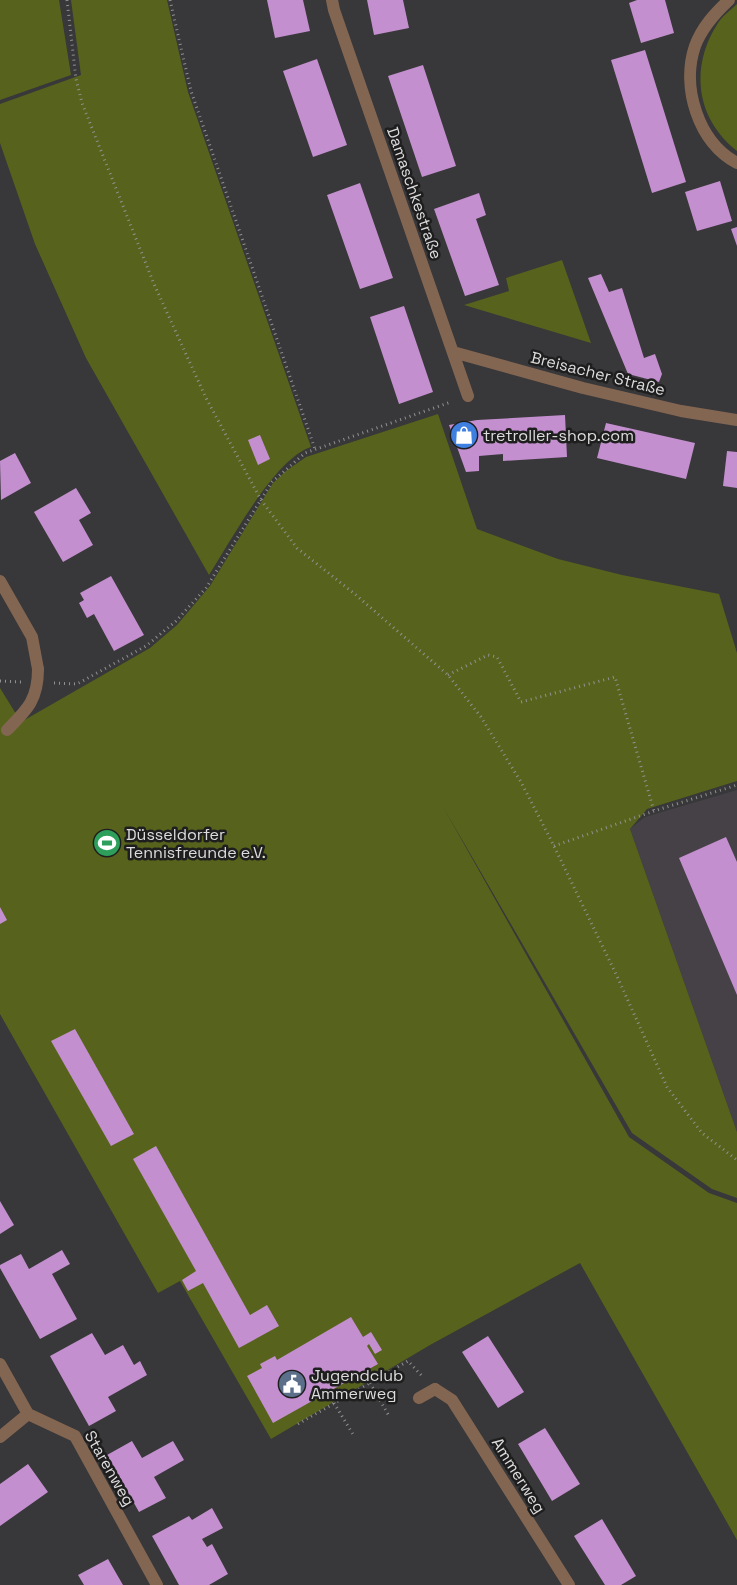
<svg xmlns="http://www.w3.org/2000/svg" width="737" height="1585" font-family="'Space Grotesk',sans-serif">
<style>
.built{fill:#464147}
.green{fill:#57631c}
.building{fill:#c38fcf}
.lines{fill:none;stroke-linecap:round;stroke-linejoin:round}
.path{stroke:#929192;stroke-width:3;stroke-dasharray:1 4;stroke-linecap:butt}
.service{stroke:#836652;stroke-width:12}
.minor{stroke:#836652;stroke-width:12}
.labels{text-anchor:middle;stroke-width:5;stroke-linejoin:round;paint-order:stroke}
.street-label{font-size:16px;fill:#deddde;stroke:#1f1e1f}
.poi-label{font-size:16px;fill:#deddde;stroke:#1f1e1f;text-anchor:start}
</style>
<rect width="100%" height="100%" fill="#383739"/>
<path class="built" d="M737 790V1132L630 829 645 817Z"/>
<path class="green" d="M0 0H59L71 75 0 100Z
M71 0H167L188 92 311 447C274 459 231 541 209 575L86 358 35 244 0 143V104L81 75Z
M737 4V151C695 118 690 66 718 23 722 16 731 10 737 4Z
M562 260 591 343 464 305 509 291 506 278Z
M438 414 477 529 558 559 622 575 719 594 737 653V781L647 809 630 829 737 1132V1198L712 1189 632 1133 442 805 629 1137 709 1193 737 1203V1540L580 1263 430 1345 271 1439 180 1281 158 1293 0 1014V688L21 722 150 648 177 625 210 586 273 483 286 471 306 457Z"/>
<path class="building" d="M267 0H303L310 31 275 38Z
M367 0H403L409 28 374 35Z
M637 0H665L674 33 641 43 629 3Z
M645 50 686 182 652 193 611 60Z
M317 59 347 145 313 157 283 71Z
M423 65 456 166 422 177 388 76Z
M720 181 732 221 697 231 685 192Z
M360 183 393 278 360 289 327 195Z
M479 193 486 215 476 219 499 285 465 296 434 209Z
M737 227V246L731 229Z
M601 274 609 292 622 288 644 358 655 354 662 374 659 382 628 374 588 278Z
M404 306 433 392 399 404 370 317Z
M565 415 567 457 503 461V454L479 456V471L466 472 449 425 477 420Z
M606 423 695 443 686 479 597 458Z
M260 435 270 459 258 465 248 440Z
M727 451 737 452V488L723 486Z
M15 453 31 483 1 500 0 461Z
M76 488 91 513 79 520 93 545 63 562 34 512Z
M111 576 144 635 114 651 94 614 87 618 79 603 84 600 80 593Z
M726 837 737 862V995L679 858Z
M0 907 7 920 0 924Z
M75 1029 134 1134 111 1146 51 1041Z
M156 1146 250 1315 267 1305 279 1326 239 1348 203 1283 188 1291 182 1280 196 1271 133 1159Z
M0 1201 14 1225 0 1234Z
M62 1250 70 1264 52 1274 77 1319 40 1339 0 1268V1265L21 1254 29 1269Z
M351 1317 363 1337 371 1332 382 1350 375 1354 369 1344 367 1346 378 1364 273 1423 247 1376 262 1368 260 1364 275 1356 277 1360Z
M92 1333 105 1355 123 1345 134 1365 140 1361 147 1375 108 1397 116 1411 89 1426 50 1356Z
M488 1336 524 1392 498 1408 462 1352Z
M545 1428 580 1484 552 1501 518 1444Z
M132 1441 142 1458 173 1441 184 1460 154 1477 166 1498 139 1512 107 1455Z
M28 1464 48 1492 0 1526V1484Z
M212 1508 223 1528 202 1539 207 1547 212 1544 228 1574 209 1585H179L152 1536 189 1516 192 1520Z
M602 1519 636 1576 621 1585H605L574 1536Z
M108 1559 123 1585H84L78 1575Z"/>
<g class="lines">
<path class="path" d="M67 0 76 79 82 103 154 284 206 398 261 500 297 548 356 595 448 675 481 717 521 782 554 846 616 974 667 1087 702 1133 737 1160
M170 0 191 91 315 449
M448 675 488 655 497 657 521 702 615 677 654 811
M0 681 21 682
M54 683 77 684 146 646 176 621 206 588 272 482 305 453 451 402
M554 846 654 811 737 785
M370 1383 389 1416
M334 1403 354 1436
M298 1424 408 1361 422 1376"/>
<path class="service" d="M7 730C27 710 38 700 38 669
M419 1398 435 1389"/>
<path class="minor" d="M332 0 334 10 468 396
M729 0C715 13 702 27 695 46 681 87 698 142 737 163
M453 352 583 388 681 411 737 420
M0 581 32 637 38 669
M0 1364 28 1414 75 1436 157 1585
M435 1389 452 1400 569 1585
M0 1437 28 1414"/>
</g>
<defs>
<g id="shop-disc" transform="scale(1.4375)"><circle r="9.5" fill="#3f7fe0" stroke="#1f1e1f"/><path d="M-5-2.5h2.3a2.7 3.5 0 0 1 5.4 0H5L5.5 6h-11ZM-1.5-2.5h3a1.5 2.3 0 0 0-3 0Z" fill="#fff"/></g>
<g id="stadium-disc" transform="scale(1.4375)"><circle r="9.5" fill="#2e9e5b" stroke="#1f1e1f"/><path d="M0-5a6.5 5 0 1 0 0 10a6.5 5 0 1 0 0-10ZM-3.5-1.8h7v3.6h-7Z" fill="#fff"/></g>
<g id="civic-disc" transform="scale(1.4375)"><circle r="9.5" fill="#5c6f8a" stroke="#1f1e1f"/><path d="M-.6-6.5H3V-4.5H.6V-3L4-1V1h2V6H-6V1h2V-1L-.6-3ZM-1.2 2.5V6h2.4V2.5Z" fill="#fff"/></g>
</defs>
<g fill-rule="evenodd">
<use href="#shop-disc" x="464" y="435"/>
<use href="#stadium-disc" x="107" y="843"/>
<use href="#civic-disc" x="292" y="1384"/>
</g>
<g class="labels">
<g class="street-label">
<text transform="translate(415 193) rotate(71)" y="6">Damaschkestraße</text>
<text transform="translate(598 373) rotate(14)" y="6">Breisacher Straße</text>
<text transform="translate(110 1468) rotate(60)" y="6">Starenweg</text>
<text transform="translate(519 1475) rotate(58)" y="6">Ammerweg</text>
</g>
<g class="poi-label">
<text x="483" y="441">tretroller-shop.com</text>
<text x="126" y="840">Düsseldorfer<tspan x="126" dy="18">Tennisfreunde e.V.</tspan></text>
<text x="311" y="1381">Jugendclub<tspan x="311" dy="18">Ammerweg</tspan></text>
</g>
</g>
</svg>
